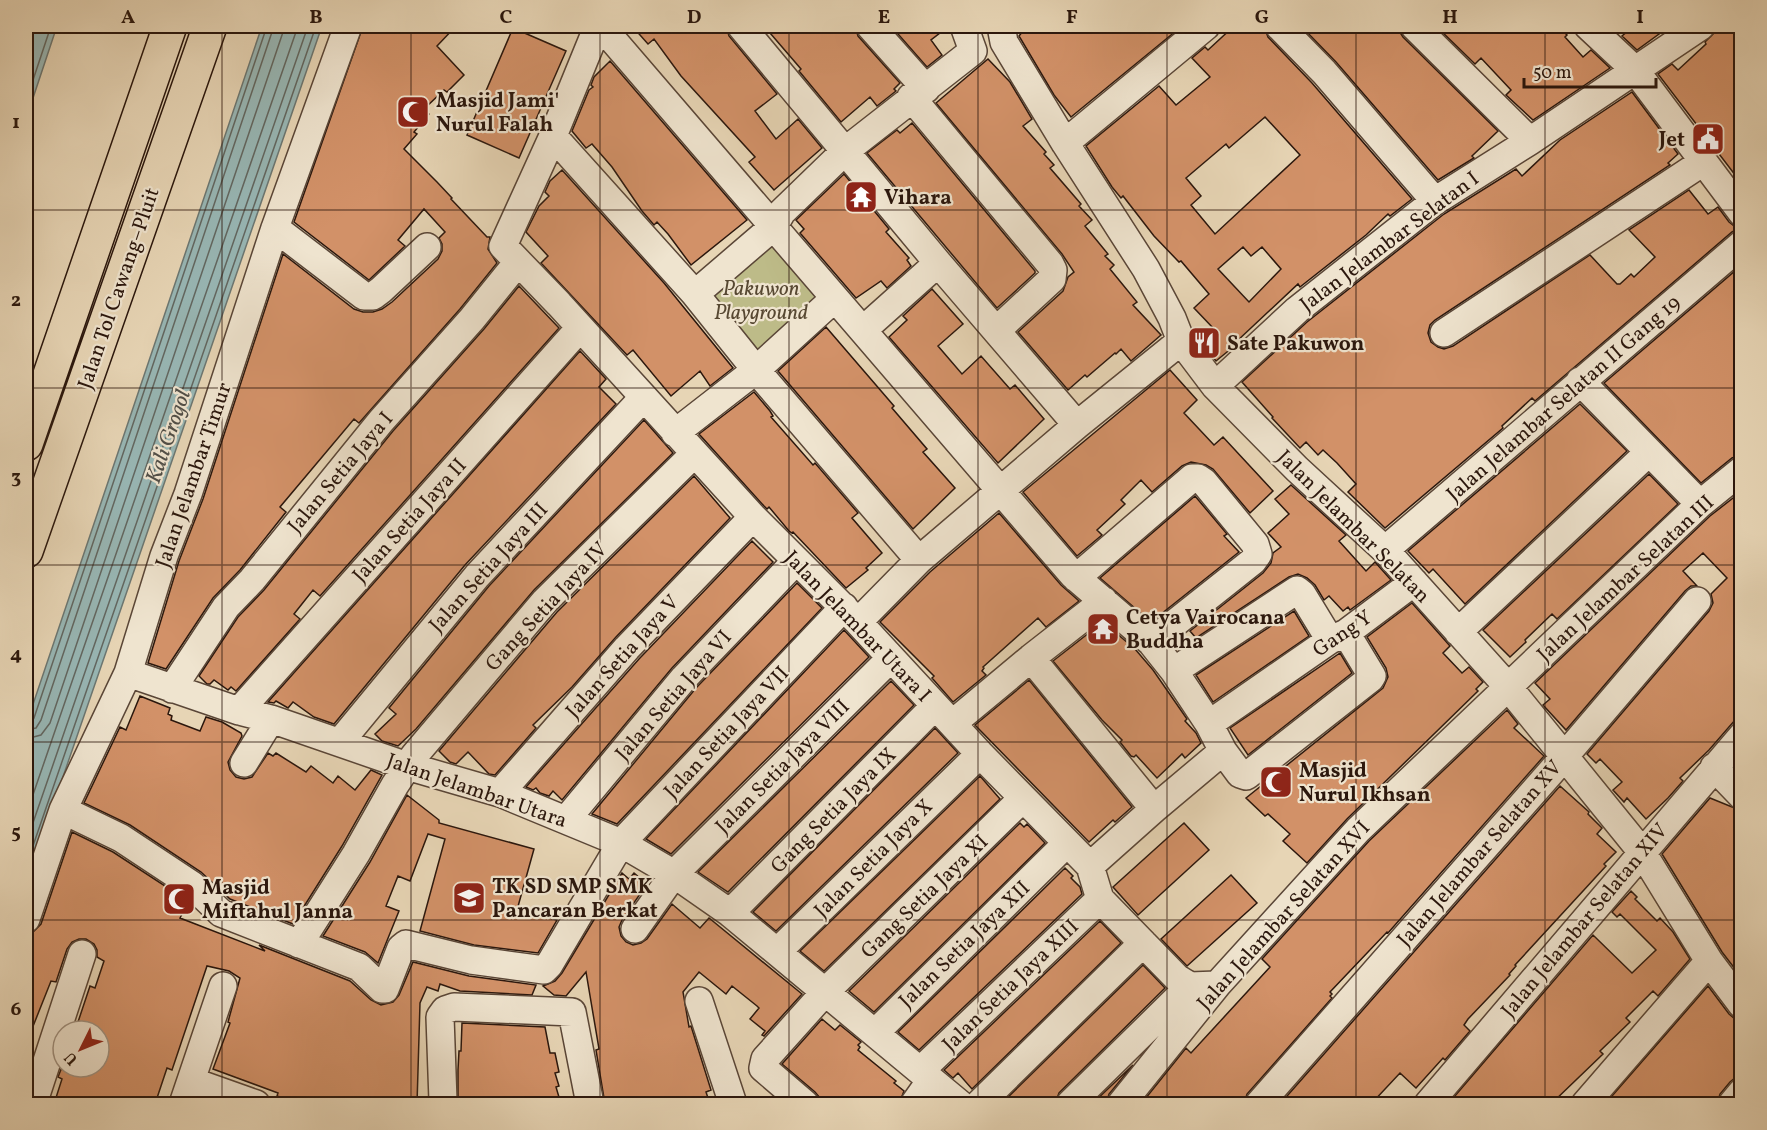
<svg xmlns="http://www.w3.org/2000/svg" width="1767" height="1130" font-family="Vollkorn,serif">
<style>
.green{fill:#bdbb88;stroke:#74694a;stroke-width:1.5}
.water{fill:#98b7b5;stroke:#6c7772;stroke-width:1.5}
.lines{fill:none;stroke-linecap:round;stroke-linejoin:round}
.shore{stroke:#626761;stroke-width:1.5}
.building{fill:#d29168;stroke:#2b170d;stroke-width:1.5;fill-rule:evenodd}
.minor-casing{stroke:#5a4637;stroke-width:30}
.highway-casing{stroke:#2b170d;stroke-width:36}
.minor{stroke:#efe4cf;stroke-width:27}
.highway{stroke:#e7d5b5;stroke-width:33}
.grid{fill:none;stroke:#2b170d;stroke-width:1.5;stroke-opacity:0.55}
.labels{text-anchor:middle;stroke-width:4.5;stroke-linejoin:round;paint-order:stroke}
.poi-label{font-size:21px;font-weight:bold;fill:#2b170d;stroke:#efe4cf;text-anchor:start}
.street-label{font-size:21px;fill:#2b170d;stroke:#efe4cf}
.park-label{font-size:21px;font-style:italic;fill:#574832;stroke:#efe4cf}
.water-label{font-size:22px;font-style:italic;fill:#514f48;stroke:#efe4cf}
.neatline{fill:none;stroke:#2b170d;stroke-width:2}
.grid-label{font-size:20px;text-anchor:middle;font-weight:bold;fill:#2b170d}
</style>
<rect width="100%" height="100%" fill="#e7d5b5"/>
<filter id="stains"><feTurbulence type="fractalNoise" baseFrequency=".00333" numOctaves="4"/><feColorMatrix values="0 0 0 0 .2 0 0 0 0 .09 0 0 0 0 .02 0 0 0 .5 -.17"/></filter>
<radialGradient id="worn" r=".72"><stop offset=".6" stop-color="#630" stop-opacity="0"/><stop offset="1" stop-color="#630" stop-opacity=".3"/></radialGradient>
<path class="green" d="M773 227 835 298 756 370 695 294Z"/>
<path class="water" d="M26 26H57L26 119Z
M262 26H322L26 884V725Z"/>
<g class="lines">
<path class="shore" d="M26 101 51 26
M26 723 31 722 34 718 267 26
M26 730 36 728 41 720 274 26
M26 739 41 735 50 723 282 35 284 26
M26 815 298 26
M26 843 308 26
M26 866 316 26"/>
</g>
<path class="building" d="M363 26H456L437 46 464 75 447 92 444 90 424 109 429 114 414 132 417 134 404 149 437 182 452 198 451 199 487 237H490L488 249 497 263 460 309 359 423 354 419 280 507 286 512 240 570 213 598 166 669 148 663 179 561 203 499 283 254 354 309 363 312H373L382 309 392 302 438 259 442 251V244L439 238 445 232 424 209 398 240 405 246 369 280 294 222Z
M632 26H726L729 36 777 94 755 111 776 139 798 119 822 148 774 190 749 162 755 157 681 76 654 39 648 44Z
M764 26H855L858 36 900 83 894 89 896 91 877 106 870 97 841 122 799 71 801 69Z
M891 26H949L931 40 942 55 927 67Z
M1027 26H1182L1071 117 1054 95 1019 36Z
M1234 26H1264L1268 37 1312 83 1412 199 1390 216 1388 214 1366 235 1300 287 1298 284 1236 342 1238 343 1216 361 1201 341 1214 329 1194 308 1209 294 1181 261 1179 262 1154 236 1123 196 1121 198 1112 187 1086 146 1159 86 1176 105 1210 77 1192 58 1205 47 1208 50ZM1265 117 1300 155 1215 234 1191 205 1201 196 1186 178 1226 144 1229 148ZM1243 247 1251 256 1262 247 1281 269 1249 302 1218 269Z
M1301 26H1396L1403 37 1498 131 1472 156 1474 158 1438 180 1336 62Z
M1436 26H1558L1567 35 1565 37 1583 57 1591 50 1610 68 1533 120 1506 95 1511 90 1481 58 1475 64Z
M1634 26H1670L1637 50 1622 36Z
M1721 26H1742V184L1658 74 1672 64 1678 70 1706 44 1705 42Z
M513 28 566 51 519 158 467 135Z
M988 59 1010 82 1032 119 1023 126 1046 152 1044 154 1054 165 1050 168 1081 204 1079 206 1092 220 1085 226 1108 254 1105 256 1114 265 1110 269 1137 302 1133 305 1161 335 1131 361 1121 349 1116 354 1115 353 1087 377 1085 375 1068 390 1018 332 1063 291 1068 277 1074 272 1062 254 936 103Z
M610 61 747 220 691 265 668 234 657 222 654 225 642 211 612 167 592 144 586 148 572 131 589 90 593 87 591 85 594 77Z
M1632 92 1678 154 1668 163 1670 165 1435 320 1430 325 1428 333 1431 342 1438 347 1444 349 1453 346 1590 255 1617 284H1620L1631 274 1634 277 1655 257 1629 230 1689 190 1708 214 1718 207 1729 222 1738 229 1732 232 1535 401 1532 398 1502 426 1503 428 1385 528 1348 492 1356 484 1337 463 1323 450 1318 455 1306 442 1300 448 1272 418 1273 417 1242 382 1307 322 1444 214 1516 169 1522 176 1560 140Z
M912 123 1035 271V273L997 308 867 153 897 130 900 133Z
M562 170 664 283 733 368 710 386 700 371 671 396 633 350 627 355 541 263 548 256 526 232 539 206 549 196 545 192 550 181Z
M844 174 889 229 886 232 909 258 907 260 911 266 887 288 881 281 856 298 800 233 804 229 796 220Z
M1742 265V455L1732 458 1701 483 1604 383Z
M519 286 559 328 320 596 313 590 294 614 300 619 236 691 231 687 228 690 214 680 210 684H207L199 676 238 617 264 590 393 431 484 329Z
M932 289 963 324 938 346 962 374 981 356 1010 389 1015 385 1044 419 998 463 889 337 907 320 903 316Z
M826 327 894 406 892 408 927 449 923 452 955 488 913 529 778 371Z
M580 351 606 379 599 387 616 404 465 565 334 724 314 717 293 702 288 708 276 701 274 703 268 702Z
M1170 370 1197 400 1184 413 1214 445 1223 437 1273 491 1250 513 1213 469 1206 465 1191 462 1182 466 1152 492 1141 480 1121 500 1125 504 1097 530 1102 535 1077 556 1023 492Z
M754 392 770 411 773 416 771 417 813 465 815 463 858 513 852 518 882 553 866 568 868 570 846 588 793 532 792 533 789 531 769 507 767 509 764 506 699 434Z
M1580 404 1627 451 1465 604 1433 569 1429 573 1408 551Z
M644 420 673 453 534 590 416 729 398 746 382 741 375 734 396 714 389 708 489 586Z
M1649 474 1678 504 1557 619 1552 614 1525 640 1526 642 1510 657 1483 630Z
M694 476 730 518 616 637 572 687 533 725 536 728 495 775 489 774 468 752 456 764 450 762 439 751 557 612Z
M1291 485 1346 535 1339 541 1366 571 1375 562 1391 580 1350 610 1348 607 1343 611 1329 596 1324 600 1315 585 1307 578 1298 574 1289 577 1196 638 1190 631 1263 573 1271 563 1273 553 1281 547 1268 533 1289 514 1275 499Z
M1742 491V712L1709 750 1680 778 1683 781 1668 798 1646 819 1627 798 1624 802 1613 790 1622 782 1600 759 1596 763 1587 754 1709 611 1713 603 1711 594 1727 578 1703 553 1683 571 1697 586H1691L1685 591 1566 730 1543 705 1550 699 1535 683 1710 516Z
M1195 496 1227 534 1224 536 1239 552 1151 622 1100 578Z
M999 513 1061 585 1079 601 1046 627 1038 618 983 667 984 668 982 671 986 675 953 702 932 678 934 676 880 622 930 572Z
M752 541 773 562 672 668 562 800 553 791 549 796 540 793 536 788 533 790 526 787 639 659Z
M797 583 822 608 617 824 592 814 696 688Z
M1412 603 1450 646 1443 653 1462 673 1469 667 1483 682 1476 689 1478 691 1347 819 1307 863 1283 841 1290 834 1268 814 1265 816 1246 798 1383 688 1388 677 1386 668 1367 637Z
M1294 611 1309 636 1213 702 1196 675Z
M1103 622 1135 649 1153 670 1187 719 1185 721 1196 733 1201 743 1185 758 1182 754 1157 778 1136 755 1134 757 1131 756 1120 742 1122 740 1102 720 1053 661Z
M844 630 869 657 671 854 646 839Z
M1340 653 1352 673 1248 755 1230 728Z
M1029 680 1132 807 1115 822 1113 820 1089 842 975 725Z
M891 681 914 705 728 892 698 872Z
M140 696 170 708 168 714 172 716 171 720 200 731 206 717 222 722 241 733 242 736 228 762 230 770 236 777 244 779 252 777 268 753 273 756 276 753 306 772 311 766 333 783 338 776 355 790 371 770 382 775 342 846 293 924 230 899 201 872 130 825 84 803 120 727 126 730Z
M1507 710 1518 724 1514 728 1544 756 1388 933 1387 932 1330 992 1332 994 1330 996 1332 998 1247 1094 1244 1104H1141L1186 1048 1191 1053 1270 967 1262 959 1369 841Z
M935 728 958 753 776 931 753 912Z
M980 776 1000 799 824 971 800 951Z
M1560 786 1589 812 1588 814 1602 828 1597 834 1616 852 1604 864 1606 866 1515 965 1516 966 1509 974 1510 975 1468 1019 1464 1025 1470 1031 1445 1060 1443 1058 1416 1088 1400 1073 1371 1104H1280Z
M407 795 439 820V823L534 849 517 910 557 920 538 953 474 945 420 931 445 839 428 834 410 881 398 876 386 906 399 911 378 963 365 952 323 936 370 862Z
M1710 798 1742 811V978L1722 952 1662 854Z
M1020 823 1024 827 1027 824 1045 843 874 1012 849 991Z
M1184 823 1209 850 1138 915 1113 887Z
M72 832 113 852 182 897 188 903 180 918 265 951 259 945 350 981 371 1000 381 1005 393 1002 399 995 413 962 469 976 536 985 532 995 460 991 440 984 438 991 427 987 420 1003 417 1104H321L303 1098 301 1104 277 1096 278 1093 213 1069 230 1023 228 1022 240 978 229 971 207 966 172 1070 167 1068 155 1104H54L62 1079 58 1077 62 1067H99V1031H75L90 986 95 988 104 961 97 957V950L94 944 86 939H79L72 942 67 949 56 982 51 981 26 1044V950L32 933 41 924Z
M1065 868 1073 876 1071 878 1080 887 1082 894 919 1050 898 1032Z
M622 873 629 879 634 873 647 884 622 920 619 927 621 936 626 942 633 945 641 943 647 939 672 904 700 928 709 918 802 994 764 1036 762 1035 765 1031 750 1019 759 1008 757 1006 732 986 726 994 699 972 683 992 689 1027 691 1026 711 1090 706 1092 710 1104H605L596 1050 599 1049 586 972 566 996 554 995 543 986 555 981 562 973Z
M1231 875 1257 903 1187 966 1161 939Z
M1631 891 1637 897 1635 899 1657 921 1660 918 1673 932 1690 959 1658 996 1653 991 1626 1018 1630 1022 1600 1051 1603 1054 1551 1104H1448L1593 935 1632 973 1656 950 1620 914 1617 917 1612 912Z
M1100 921 1121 943 972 1089 958 1073 953 1078 944 1070Z
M1143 965 1165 988 1059 1093 1055 1104H1001Z
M1708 986 1729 1014 1735 1019 1742 1020 1736 1028 1742 1033V1077H1736L1730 1082 1720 1094 1717 1104H1605Z
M822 1019 835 1030 840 1025 861 1042 858 1045 860 1047 858 1050 896 1081 894 1083 904 1091 899 1104H820V1098L815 1092 782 1064Z
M462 1023 545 1027 550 1053H555L559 1072 555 1073 559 1086 556 1087 561 1104H458V1070L459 1051H461Z
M1133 1065 1109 1094 1106 1104H1092Z"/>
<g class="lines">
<g class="minor-casing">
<path id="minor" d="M598 26 553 136 503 246 559 304 753 517 858 622 980 754 1090 866 1100 899 1177 978 1190 986 1217 985
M601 26 1073 575 1151 642 1174 671 1209 724 1223 751 1240 774 1246 776 1249 774 1370 679 1372 676 1346 633
M741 26 938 263 1077 425
M870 26 926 89
M1001 26 1004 42 1065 143 1146 269 1172 318 1181 341 1215 386 1297 469 1385 550 1509 688 1642 852 1709 961 1742 1005
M1279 26 1324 72 1435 201
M1414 26 1530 141
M1588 26 1635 70 1742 213
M911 97 1050 264 1053 270 1052 279 997 330
M553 136 695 294 756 370 919 560
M1065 143 1206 26
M275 228 364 296H373L381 290 427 247
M695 294 773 227 782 212 845 151 973 51 964 26
M863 330 938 263
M1444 333 1703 162
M1580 381 1700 504
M1215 386 1297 310 1435 201 1530 141 1701 26
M675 433 756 370 835 298
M1385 550 1742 244
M1076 578 1192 478H1198L1204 482 1255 544 1258 554 1253 561 1151 642
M858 622 919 560 1077 425 1181 341
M1458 632 1648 453
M1031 658 1154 809
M1174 671 1297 590 1302 594 1330 640
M128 673 239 711 271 719 407 766 500 793 621 843 674 874 730 913 960 1104
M172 689 226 607 252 580 381 421 472 319 518 262
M239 711 579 329
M953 723 1031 658 1104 601
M1209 724 1330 640 1346 633 1414 582
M340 742 477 576 643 398
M244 763 271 719
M1714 767 1742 796
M500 793 627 648 753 517
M63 810 121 838 192 885 221 913 359 967 382 989H385L401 948 406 944 471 960 544 970 549 965 621 843 844 607
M566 820 684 678 796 561
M1090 866 1154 809 1223 751
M730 913 935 706
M26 919 63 810 128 673 164 556 188 494 275 228 348 26
M635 929 674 874 891 658
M299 944 356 854 395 785 414 756 545 601 694 454
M778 951 980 754
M699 1001 733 1104
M875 1033 1066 844
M920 1071 1100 899
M191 1081 256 1104
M443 1101 440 1017 445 1010 454 1007 572 1012 590 1104
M33 1104 82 954
M183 1104 223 986
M805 1104 763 1068 765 1059 825 992 1022 799
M914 1104 931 1080
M979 1104 1143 943
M1070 1104 1190 986
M1121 1104 1217 985 1358 830 1700 504 1742 470
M1259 1104 1551 772 1697 601
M1428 1104 1742 736
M1585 1104 1709 961
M1732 1104 1742 1092"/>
</g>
<g class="highway-casing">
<path id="highway" d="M26 444 170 26
M26 551 210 26"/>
</g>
<use href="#minor" class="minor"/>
<use href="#highway" class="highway"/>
</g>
<path class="grid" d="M222 26V1104M411 26V1104M600 26V1104M789 26V1104M978 26V1104M1167 26V1104M1356 26V1104M1545 26V1104M26 210H1742M26 388H1742M26 565H1742M26 742H1742M26 920H1742"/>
<defs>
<g id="mosque-square" transform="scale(1.725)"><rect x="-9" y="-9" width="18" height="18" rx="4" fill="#8f2418" stroke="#efe4cf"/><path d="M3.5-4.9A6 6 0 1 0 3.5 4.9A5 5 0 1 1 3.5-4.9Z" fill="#fff"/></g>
<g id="civic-square" transform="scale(1.725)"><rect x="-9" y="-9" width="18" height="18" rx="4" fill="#8f2418" stroke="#efe4cf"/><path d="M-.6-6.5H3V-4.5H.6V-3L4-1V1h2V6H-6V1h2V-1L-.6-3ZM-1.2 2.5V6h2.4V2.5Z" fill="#fff"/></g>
<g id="temple-square" transform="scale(1.725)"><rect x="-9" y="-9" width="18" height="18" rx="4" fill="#8f2418" stroke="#efe4cf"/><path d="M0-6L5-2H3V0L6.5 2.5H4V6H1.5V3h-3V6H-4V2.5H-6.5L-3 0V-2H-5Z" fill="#fff"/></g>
<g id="restaurant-square" transform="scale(1.725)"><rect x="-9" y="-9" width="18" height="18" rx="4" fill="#8f2418" stroke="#efe4cf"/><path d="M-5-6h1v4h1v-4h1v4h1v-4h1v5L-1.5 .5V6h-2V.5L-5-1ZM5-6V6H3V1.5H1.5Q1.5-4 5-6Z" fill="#fff"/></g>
<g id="school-square" transform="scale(1.725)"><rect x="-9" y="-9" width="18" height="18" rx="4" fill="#8f2418" stroke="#efe4cf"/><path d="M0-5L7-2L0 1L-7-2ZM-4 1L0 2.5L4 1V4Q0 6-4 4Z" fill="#fff"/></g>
</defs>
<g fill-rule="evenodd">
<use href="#mosque-square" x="413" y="112"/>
<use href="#civic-square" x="1708" y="139"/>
<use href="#temple-square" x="861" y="197"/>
<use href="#restaurant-square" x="1204" y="343"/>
<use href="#temple-square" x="1103" y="629"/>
<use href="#mosque-square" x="1276" y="782"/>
<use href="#school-square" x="469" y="898"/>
<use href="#mosque-square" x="179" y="899"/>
</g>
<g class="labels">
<g class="poi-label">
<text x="436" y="107">Masjid Jami'<tspan x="436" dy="24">Nurul Falah</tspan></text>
<text x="1685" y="146" text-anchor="end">Jet</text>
<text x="884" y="204">Vihara</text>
<text x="1227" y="350">Sate Pakuwon</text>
<text x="1126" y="624">Cetya Vairocana<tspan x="1126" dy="24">Buddha</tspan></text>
<text x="1299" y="777">Masjid<tspan x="1299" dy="24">Nurul Ikhsan</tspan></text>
<text x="492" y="893">TK SD SMP SMK<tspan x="492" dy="24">Pancaran Berkat</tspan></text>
<text x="202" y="894">Masjid<tspan x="202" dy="24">Miftahul Janna</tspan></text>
</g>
<g class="street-label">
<text transform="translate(1389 241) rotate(-37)" y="7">Jalan Jelambar Selatan I</text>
<text transform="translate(118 288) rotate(-71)" y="7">Jalan Tol Cawang–Pluit</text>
<text transform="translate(1563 398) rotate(-41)" y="7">Jalan Jelambar Selatan II Gang 19</text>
<text transform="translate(340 472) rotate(-50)" y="7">Jalan Setia Jaya I</text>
<text transform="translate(193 475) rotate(-71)" y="7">Jalan Jelambar Timur</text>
<text transform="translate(409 520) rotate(-48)" y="7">Jalan Setia Jaya II</text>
<text transform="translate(1354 526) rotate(45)" y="7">Jalan Jelambar Selatan</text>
<text transform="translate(488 567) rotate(-48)" y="7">Jalan Setia Jaya III</text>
<text transform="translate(1625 578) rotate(-43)" y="7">Jalan Jelambar Selatan III</text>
<text transform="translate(546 606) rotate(-47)" y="7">Gang Setia Jaya IV</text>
<text transform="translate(858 626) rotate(46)" y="7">Jalan Jelambar Utara I</text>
<text transform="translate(1342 633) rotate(-34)" y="7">Gang Y</text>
<text transform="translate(622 656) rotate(-48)" y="7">Jalan Setia Jaya V</text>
<text transform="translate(673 695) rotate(-49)" y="7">Jalan Setia Jaya VI</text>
<text transform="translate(726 732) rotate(-47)" y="7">Jalan Setia Jaya VII</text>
<text transform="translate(782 766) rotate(-45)" y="7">Jalan Setia Jaya VIII</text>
<text transform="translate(477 790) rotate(19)" y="7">Jalan Jelambar Utara</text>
<text transform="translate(833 810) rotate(-45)" y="7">Gang Setia Jaya IX</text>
<text transform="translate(1479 853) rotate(-49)" y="7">Jalan Jelambar Selatan XV</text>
<text transform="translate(873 858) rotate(-45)" y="7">Jalan Setia Jaya X</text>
<text transform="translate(924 896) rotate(-44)" y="7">Gang Setia Jaya XI</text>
<text transform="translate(1283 915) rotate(-48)" y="7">Jalan Jelambar Selatan XVI</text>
<text transform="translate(1584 920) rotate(-50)" y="7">Jalan Jelambar Selatan XIV</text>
<text transform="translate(964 944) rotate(-44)" y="7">Jalan Setia Jaya XII</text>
<text transform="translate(1010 985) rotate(-44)" y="7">Jalan Setia Jaya XIII</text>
</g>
<g class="park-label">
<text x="761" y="295">Pakuwon<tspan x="761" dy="24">Playground</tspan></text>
</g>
<g class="water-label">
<text transform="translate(167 436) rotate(-71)" y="8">Kali Grogol</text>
</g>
</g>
<rect width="1767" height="1130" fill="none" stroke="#e7d5b5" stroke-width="66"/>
<g transform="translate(81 1049) rotate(227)"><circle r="28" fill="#efe4cf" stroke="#a19281" stroke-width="1.5"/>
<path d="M0-4.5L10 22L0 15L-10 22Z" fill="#8f2418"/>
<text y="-9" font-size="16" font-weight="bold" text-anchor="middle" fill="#2b170d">U</text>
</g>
<path d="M1524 78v9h132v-9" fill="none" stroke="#2b170d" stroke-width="3"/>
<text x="1533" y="78" font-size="18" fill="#2b170d" stroke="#efe4cf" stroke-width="4.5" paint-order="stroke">50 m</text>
<rect x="33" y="33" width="1701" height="1064" class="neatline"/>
<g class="grid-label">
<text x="128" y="23">A</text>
<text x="316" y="23">B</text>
<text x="506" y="23">C</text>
<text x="694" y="23">D</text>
<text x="884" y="23">E</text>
<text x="1072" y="23">F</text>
<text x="1262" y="23">G</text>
<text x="1450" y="23">H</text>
<text x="1640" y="23">I</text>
<text x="16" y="128">1</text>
<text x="16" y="306">2</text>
<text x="16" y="483">3</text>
<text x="16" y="660">4</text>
<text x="16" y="838">5</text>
<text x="16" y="1015">6</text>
</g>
<rect width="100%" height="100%" filter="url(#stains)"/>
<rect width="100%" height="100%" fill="url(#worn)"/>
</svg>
